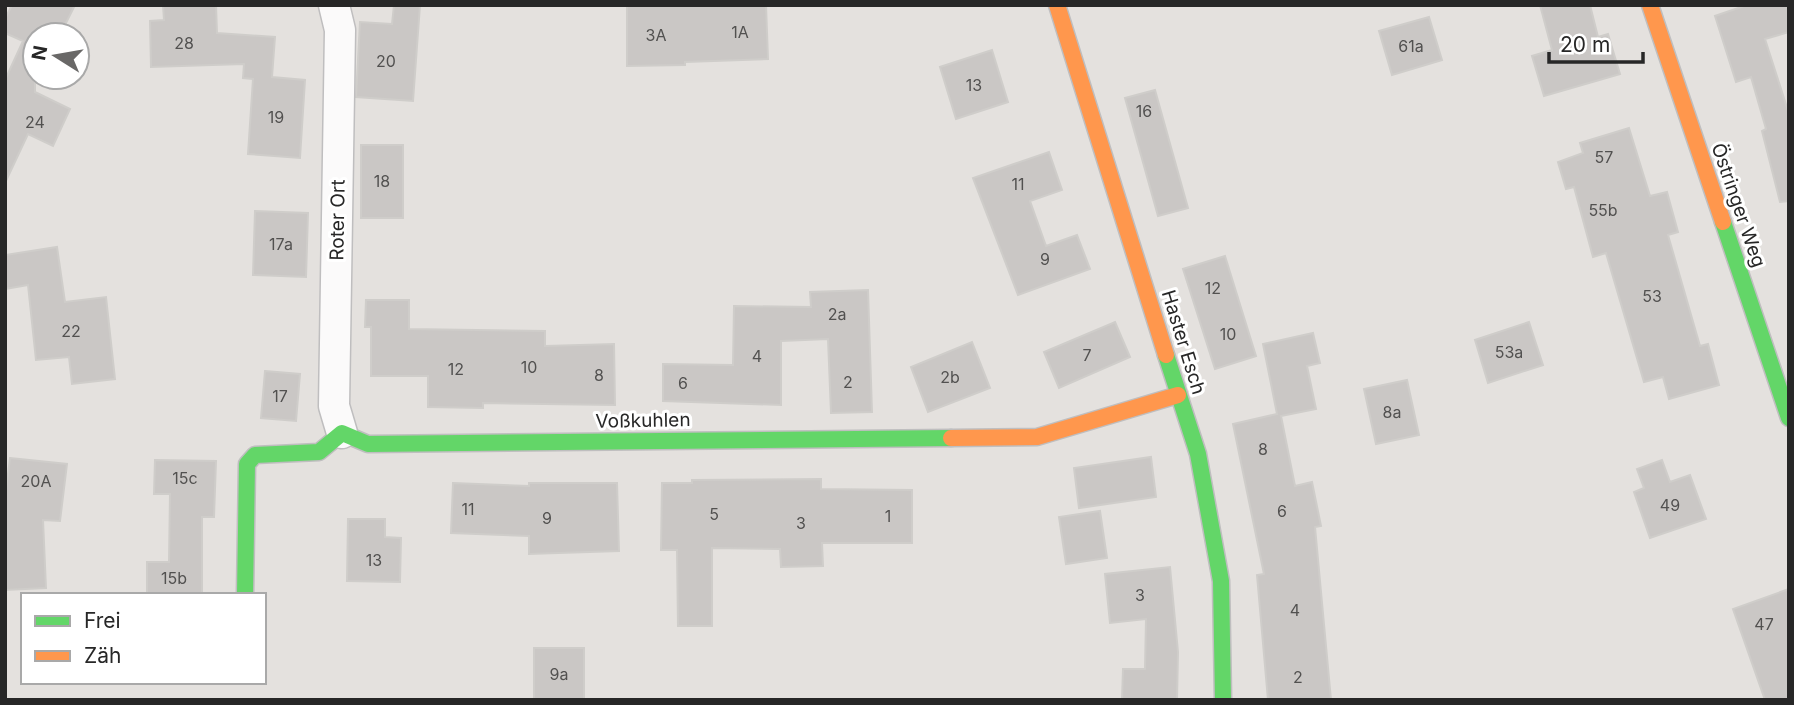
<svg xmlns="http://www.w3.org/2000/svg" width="1794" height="705" font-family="Inter,sans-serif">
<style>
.building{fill:#cac7c5;stroke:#cfcdca;stroke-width:2}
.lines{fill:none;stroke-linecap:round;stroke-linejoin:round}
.street-casing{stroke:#bfbebf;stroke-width:33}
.fast-casing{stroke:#bfbebf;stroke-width:19}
.slow-casing{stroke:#bfbebf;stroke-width:19}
.street{stroke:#fbfafa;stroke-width:30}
.fast{stroke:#63d668;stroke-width:16}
.slow{stroke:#ff974d;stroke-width:16}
.labels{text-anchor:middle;stroke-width:6;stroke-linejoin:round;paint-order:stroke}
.number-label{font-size:16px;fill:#525150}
.street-label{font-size:19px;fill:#272727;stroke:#fff}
</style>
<rect width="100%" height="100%" fill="#e4e1de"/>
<path class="building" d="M12 5H75L60 35H35V92L70 109 53 146 28 134 5 183V80L23 41 5 33V19Z
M163 5H216L217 33 275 37 272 77 305 80 300 158 248 154 253 79 243 78 244 64 151 67 150 21 164 20Z
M394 5H420L413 101 356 97 360 22 392 24Z
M627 5H766L768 59 685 62V65L627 66Z
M1540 5H1590L1598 37 1608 34 1620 74 1544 96 1532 56 1552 50Z
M1747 5H1789V32L1765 39 1789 114V201L1780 202 1762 131 1766 129 1751 77 1736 82 1715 16Z
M1429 17 1442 60 1392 75 1379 31Z
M992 50 1008 102 956 119 940 67Z
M1155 90 1188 208 1158 216 1125 98Z
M1629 128 1650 196 1667 192 1678 232 1668 235 1700 346 1708 344 1719 385 1669 399 1663 377 1644 382 1606 253 1593 257 1574 187 1566 189 1558 162 1583 153 1580 143Z
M361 145H403V218H361Z
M1049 152 1062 190 1030 201 1046 246 1077 235 1090 269 1018 295 973 178Z
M255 211 308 213 306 277 253 275Z
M57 247 65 302 106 297 115 379 72 384 69 357 36 360 28 285 5 289V255Z
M1225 256 1256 356 1215 369 1183 269Z
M868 290 872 412 831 413 828 339 781 341V405L663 401V364L733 365 734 306 811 307 810 292Z
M366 300H409V329L545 331V346L614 344 615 405 483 403V408L428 407V376H371V327H365Z
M1115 322 1130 357 1059 388 1044 352Z
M1529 322 1543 365 1488 383 1475 340Z
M1313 333 1320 363 1307 366 1316 409 1281 416 1295 486 1312 482 1321 526 1315 527 1331 700H1268L1257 575 1264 574 1233 424 1277 414 1263 344Z
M972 342 990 388 928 412 911 367Z
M265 371 300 374 296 421 261 418Z
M1407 380 1419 435 1376 444 1364 389Z
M1151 457 1156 497 1079 508 1074 468Z
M10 458 67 464 60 521 43 520 46 588 5 590V498Z
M155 460 216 461 214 517H202V595H147V562H169L170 494H154Z
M1662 460 1670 482 1690 475 1706 519 1650 538 1634 492 1644 488 1637 469Z
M821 479V489L912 490V543H822L823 566 781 567 780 549 712 548V626H678L677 550H661L662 483H692V480Z
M453 483 529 486V483H617L619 551 529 554V536L451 533Z
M1100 511 1107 558 1066 564 1059 517Z
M348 519H385V537L401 538 400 582 347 581Z
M1170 567 1178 652 1177 700H1122L1123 669H1145L1146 619 1110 623 1105 574Z
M1789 589V700H1765L1733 609Z
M534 648H584V700H534Z"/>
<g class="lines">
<g class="street-casing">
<path id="street" d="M334 5 340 30 334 406 342 433"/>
</g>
<g class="fast-casing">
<path id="fast" d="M1723 222 1789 418
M1166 355 1198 454 1221 581 1223 700
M245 595 247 464 255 455 319 452 342 433 368 444 951 438"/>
</g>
<g class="slow-casing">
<path id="slow" d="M1057 5 1166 355
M1650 5 1723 222
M951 438 1037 437 1178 395"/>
</g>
<use href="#street" class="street"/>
<use href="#fast" class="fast"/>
<use href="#slow" class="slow"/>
</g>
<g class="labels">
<g class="number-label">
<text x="740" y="38">1A</text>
<text x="656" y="41">3A</text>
<text x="184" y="49">28</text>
<text x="1411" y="52">61a</text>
<text x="386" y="67">20</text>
<text x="974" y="91">13</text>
<text x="1144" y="117">16</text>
<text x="276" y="123">19</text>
<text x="35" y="128">24</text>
<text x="1604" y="163">57</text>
<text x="382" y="187">18</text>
<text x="1018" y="190">11</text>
<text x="1603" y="216">55b</text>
<text x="281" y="250">17a</text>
<text x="1045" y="265">9</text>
<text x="1213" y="294">12</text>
<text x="1652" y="302">53</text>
<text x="837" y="320">2a</text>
<text x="71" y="337">22</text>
<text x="1228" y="340">10</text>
<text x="1509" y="358">53a</text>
<text x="1087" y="361">7</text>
<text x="757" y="362">4</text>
<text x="529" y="373">10</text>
<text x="456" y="375">12</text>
<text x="599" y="381">8</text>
<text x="950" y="383">2b</text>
<text x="848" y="388">2</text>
<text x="683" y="389">6</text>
<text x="280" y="402">17</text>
<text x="1392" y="418">8a</text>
<text x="1263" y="455">8</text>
<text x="185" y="484">15c</text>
<text x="36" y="487">20A</text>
<text x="1670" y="511">49</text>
<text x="468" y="515">11</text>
<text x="1282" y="517">6</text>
<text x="714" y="520">5</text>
<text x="888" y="522">1</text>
<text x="547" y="524">9</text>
<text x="801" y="529">3</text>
<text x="374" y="566">13</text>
<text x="174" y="584">15b</text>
<text x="1140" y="601">3</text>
<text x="1295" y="616">4</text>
<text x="1764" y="630">47</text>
<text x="559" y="680">9a</text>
<text x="1298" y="683">2</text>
</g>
<g class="street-label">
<text transform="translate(1739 205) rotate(71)" y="7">Östringer Weg</text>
<text transform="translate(337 220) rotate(-89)" y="7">Roter Ort</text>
<text transform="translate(1184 342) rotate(73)" y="7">Haster Esch</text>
<text transform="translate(643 420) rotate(-1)" y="7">Voßkuhlen</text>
</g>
</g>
<rect width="1794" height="705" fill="none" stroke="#272727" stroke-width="14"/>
<rect x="21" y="593" width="245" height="91" fill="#ffffff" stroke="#a9a9a9" stroke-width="2"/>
<rect x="35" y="616" width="35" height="10" fill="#63d668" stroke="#a9a9a9" stroke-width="2"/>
<text x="84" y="628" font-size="21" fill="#272727">Frei</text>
<rect x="35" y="651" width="35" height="10" fill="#ff974d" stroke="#a9a9a9" stroke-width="2"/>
<text x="84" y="663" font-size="21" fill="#272727">Zäh</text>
<g transform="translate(56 56) rotate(281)"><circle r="33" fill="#ffffff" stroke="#a9a9a9" stroke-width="2"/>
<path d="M0-5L12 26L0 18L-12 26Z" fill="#696867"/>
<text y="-10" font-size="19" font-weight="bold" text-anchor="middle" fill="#272727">N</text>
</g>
<path d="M1549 52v10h94v-10" fill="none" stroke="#272727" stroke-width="3.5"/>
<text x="1560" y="52" font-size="21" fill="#272727" stroke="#ffffff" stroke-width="5" paint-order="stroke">20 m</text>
</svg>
